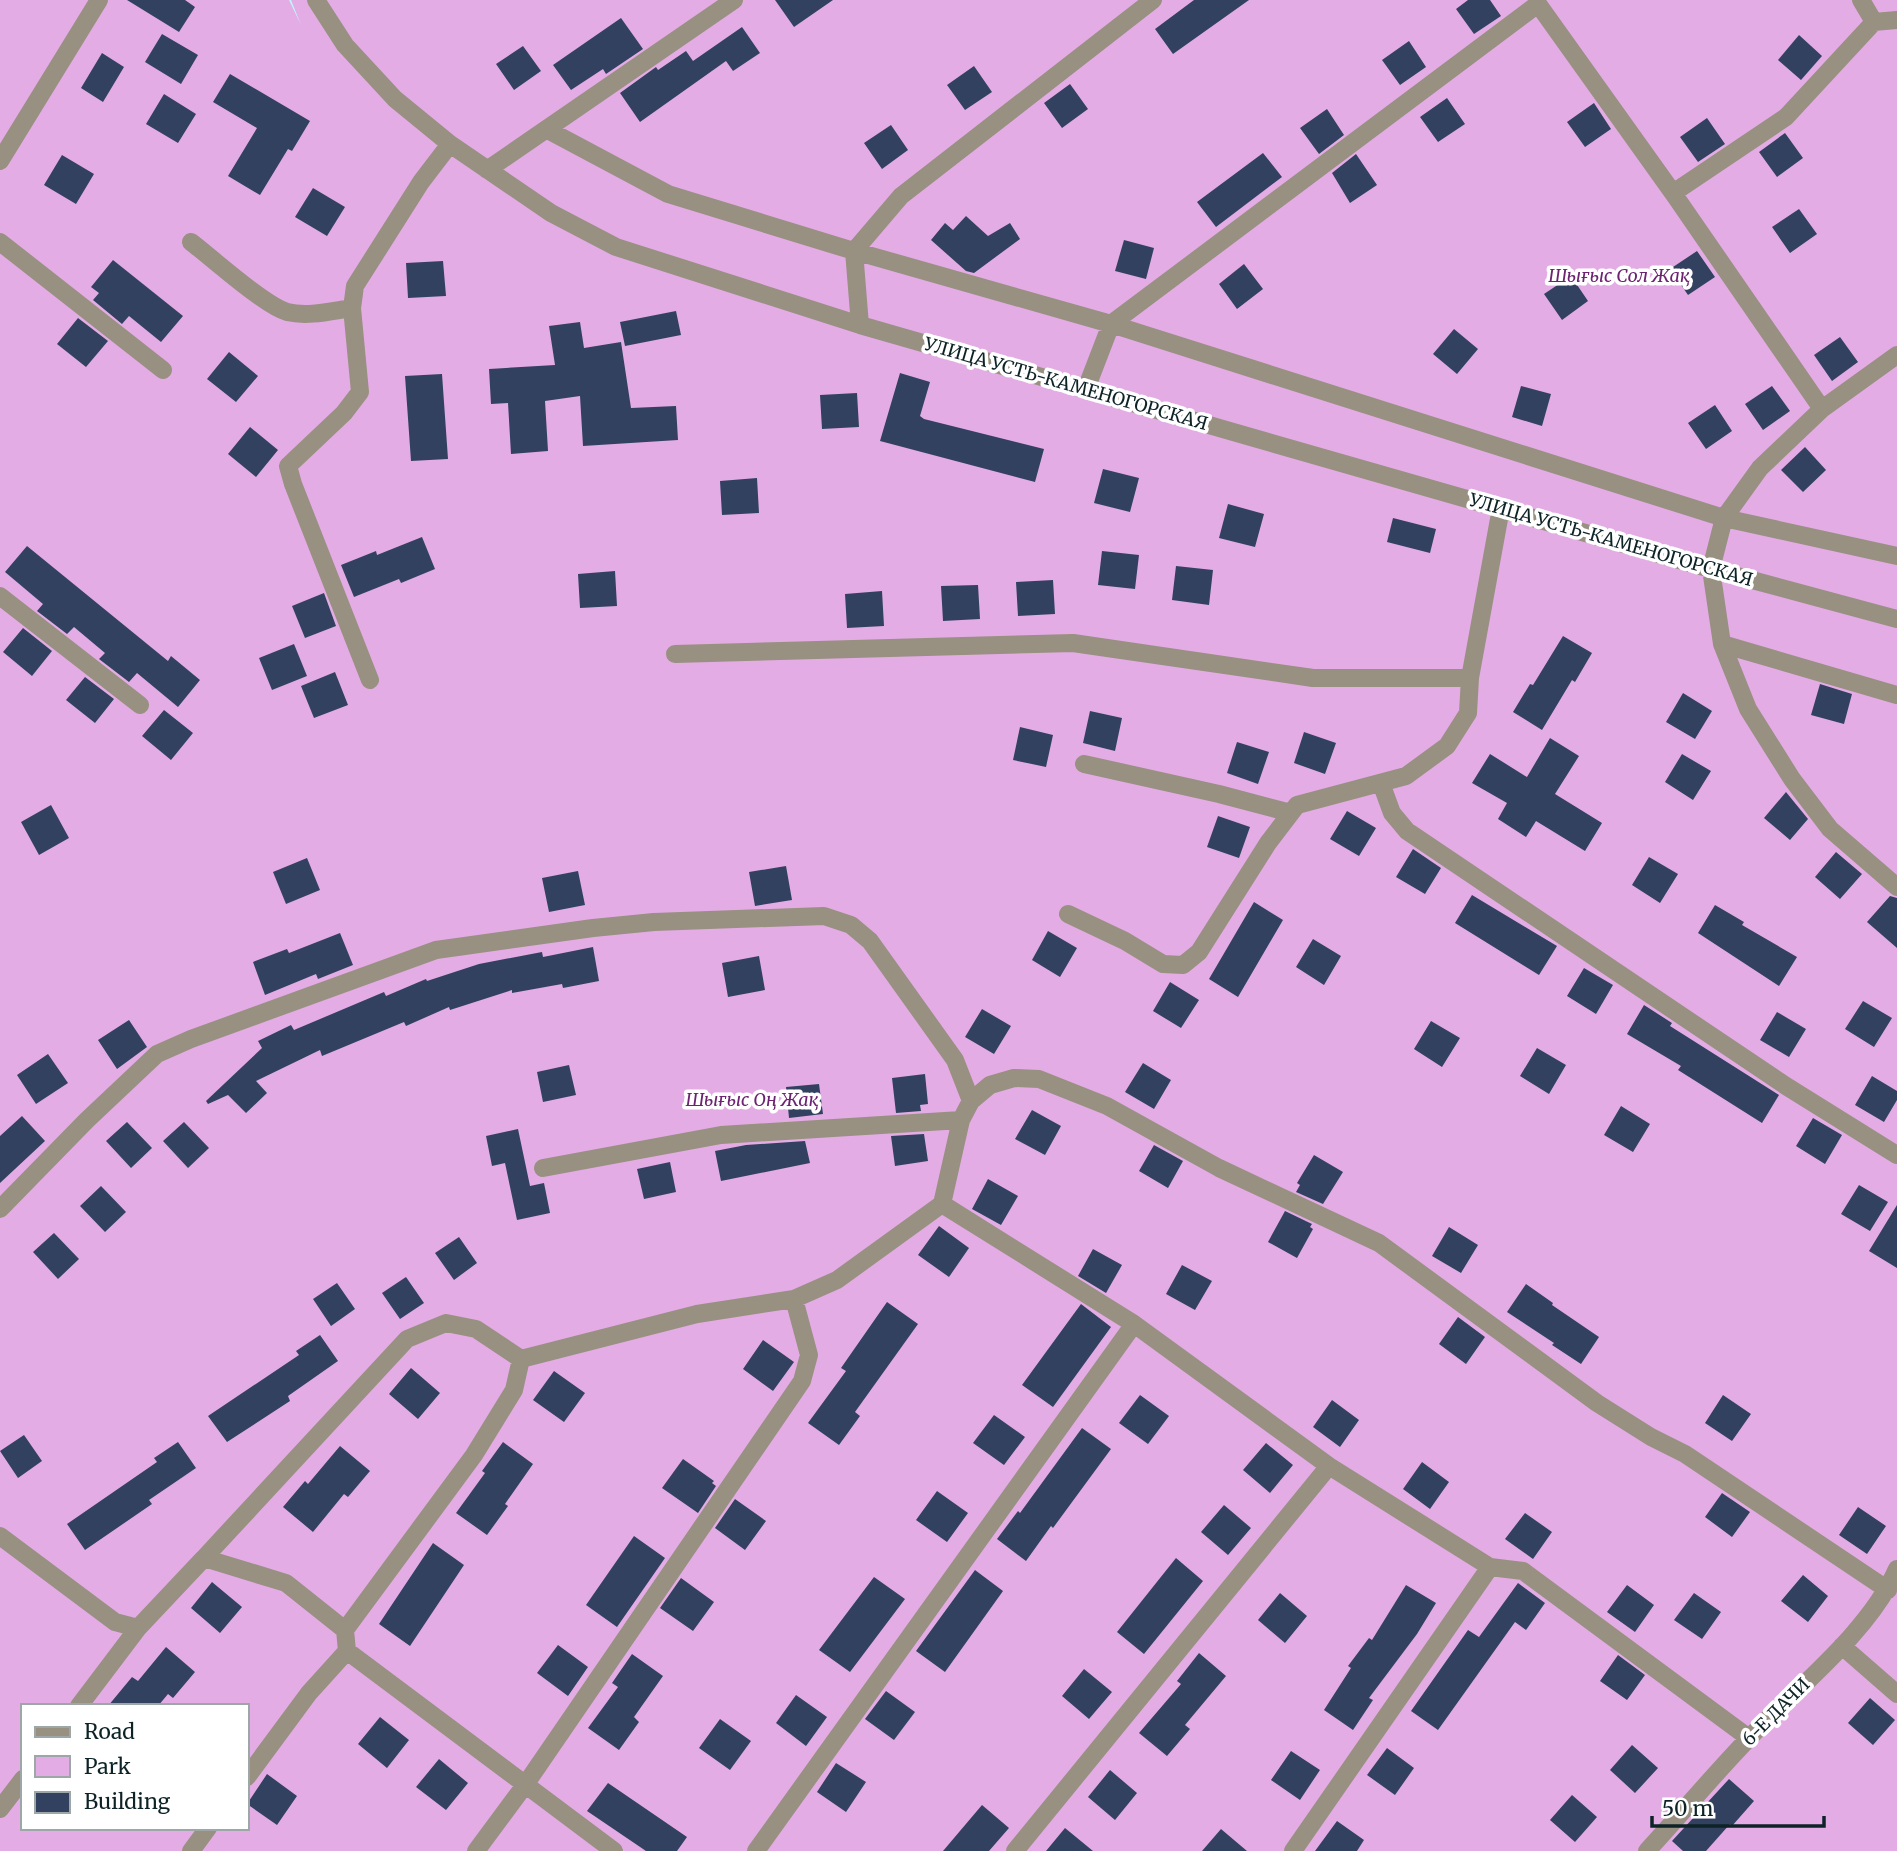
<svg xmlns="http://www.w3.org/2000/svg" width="1897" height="1851" font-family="Merriweather,serif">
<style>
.green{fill:#e3ace5;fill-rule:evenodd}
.building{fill:#334160}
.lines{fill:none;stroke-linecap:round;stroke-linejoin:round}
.minor{stroke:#989080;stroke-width:18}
.labels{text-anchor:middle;stroke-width:7;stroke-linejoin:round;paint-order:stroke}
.park-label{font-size:18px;font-style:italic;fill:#6d2372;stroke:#fff}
.street-label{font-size:18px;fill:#0d2326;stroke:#fff}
</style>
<rect width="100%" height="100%" fill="#bff6fc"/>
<path class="green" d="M0 0H289L301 25 291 0H1897V1851H0ZM23 1706H247V1828H23Z"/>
<path class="building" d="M127 0H185L195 7 179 32Z
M775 0H833L794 27Z
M1194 0H1249L1173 54 1155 29Z
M1468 0H1490L1501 16 1474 34 1456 9Z
M621 18 643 49 606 74 603 69 571 90 553 65Z
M742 27 760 53 733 71 726 61 640 122 620 93 656 67 658 70 686 51 693 61Z
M162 34 198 55 181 84 145 62Z
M1799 35 1822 56 1801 80 1778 60Z
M1409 41 1426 67 1400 85 1382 60Z
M523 46 541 71 514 90 496 64Z
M102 53 124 67 103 102 81 88Z
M974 66 992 92 965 110 947 85Z
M230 74 310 121 292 151 288 149 260 195 228 176 257 128 213 102Z
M1070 84 1088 109 1062 128 1044 103Z
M164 94 196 114 178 143 146 124Z
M1447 98 1465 124 1438 142 1420 117Z
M1594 103 1611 129 1585 147 1567 122Z
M1327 109 1344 135 1319 154 1300 128Z
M1707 118 1725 144 1698 162 1680 137Z
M891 125 908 150 882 169 864 143Z
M1785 133 1803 158 1777 177 1759 152Z
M1263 153 1282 177 1216 227 1197 202Z
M1356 154 1377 185 1350 203 1332 173Z
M62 155 94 174 76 204 44 185Z
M313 188 345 207 327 236 295 217Z
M1799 209 1817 234 1790 253 1772 227Z
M966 216 988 236 1010 223 1020 239 974 273 966 271 931 240 945 223 953 230Z
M1124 240 1154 248 1146 279 1115 271Z
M1697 251 1715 277 1688 295 1670 269Z
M113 260 183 316 161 342 129 316 122 324 93 300 99 293 91 287Z
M443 261 446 296 408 298 406 263Z
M1244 264 1263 289 1237 309 1219 284Z
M1571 276 1588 301 1562 320 1544 294Z
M676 311 681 335 625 346 620 322Z
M78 318 108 341 86 367 57 344Z
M580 322 584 348 621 342 631 408 676 406 678 440 583 446 580 396 545 401 548 451 511 454 508 403 491 404 489 369 555 365 549 326Z
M1454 329 1478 349 1457 374 1433 354Z
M1840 337 1858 362 1832 381 1814 355Z
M229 352 258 376 236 402 207 379Z
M900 373 930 382 920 416 924 419 1044 449 1035 482 880 441Z
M442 374 448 459 411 461 405 376Z
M1521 386 1551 394 1542 426 1512 417Z
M1772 386 1790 411 1763 430 1745 404Z
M857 393 859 427 822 429 820 395Z
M1715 405 1732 431 1706 449 1688 423Z
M250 427 278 450 256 477 228 454Z
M1805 447 1826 470 1803 492 1781 470Z
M1103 469 1139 478 1130 512 1094 503Z
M757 478 759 513 722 515 720 481Z
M1228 504 1264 514 1255 547 1219 538Z
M1393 518 1436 529 1430 553 1387 542Z
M422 537 435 569 401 583 399 579 354 597 341 565 376 551 377 555Z
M27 546 168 661 171 656 200 680 178 707 137 673 129 682 99 659 105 653 74 627 67 634 37 611 43 604 5 572Z
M1102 551 1139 555 1135 589 1098 585Z
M1176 566 1213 570 1209 605 1172 600Z
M615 571 617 606 580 608 578 574Z
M1053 580 1055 614 1018 616 1016 582Z
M978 585 980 619 943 621 941 586Z
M882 591 884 626 847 628 845 594Z
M324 593 336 626 305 638 292 606Z
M23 628 52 651 32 676 3 652Z
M1563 636 1592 653 1575 682 1572 680 1542 730 1513 712 1530 684 1533 685Z
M294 644 307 676 272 690 259 658Z
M335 672 348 705 314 718 301 686Z
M85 677 114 699 95 723 66 700Z
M1820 684 1852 694 1844 724 1811 715Z
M1683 693 1712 711 1695 739 1666 722Z
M164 710 193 733 171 760 142 736Z
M1090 711 1122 718 1115 751 1083 743Z
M1020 727 1053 735 1046 767 1013 760Z
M1304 732 1336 743 1325 774 1294 763Z
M1550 738 1579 756 1555 794 1602 823 1585 851 1536 821 1526 837 1498 819 1507 803 1472 783 1490 754 1527 777Z
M1237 742 1269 752 1258 784 1227 773Z
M1682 754 1711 771 1693 800 1665 782Z
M1786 792 1808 819 1790 840 1764 818Z
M51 805 69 838 39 855 21 822Z
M1347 811 1376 828 1359 856 1330 839Z
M1218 816 1250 827 1239 858 1207 847Z
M1413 849 1441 868 1425 894 1396 877Z
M1836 852 1862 874 1840 899 1815 877Z
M1649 857 1678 874 1660 903 1632 885Z
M307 858 320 890 286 904 273 872Z
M786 866 792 900 755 906 749 872Z
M578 871 585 905 549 912 542 878Z
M1472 895 1557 946 1539 975 1455 923Z
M1890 896 1897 898V948L1867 922Z
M1254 902 1283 920 1238 997 1209 979Z
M1715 905 1744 922 1742 925 1797 957 1779 986 1698 933Z
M1048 931 1077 948 1060 977 1032 960Z
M340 933 353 965 318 979 316 974 265 995 253 962 287 949 289 953Z
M1313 939 1341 956 1324 985 1296 967Z
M593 947 599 981 563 988 562 984 512 993V990L450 1010 449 1007 406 1026 404 1022 322 1056 320 1050 256 1081 267 1093 246 1113 228 1095 208 1104 206 1101 262 1048 258 1041 291 1025 294 1030 384 992 386 996 426 979 427 981 479 964 542 952 543 957Z
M759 956 765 990 728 997 722 963Z
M1584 968 1613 985 1596 1014 1567 996Z
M1170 982 1199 1000 1181 1028 1153 1011Z
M1863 1001 1892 1018 1874 1047 1845 1029Z
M1644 1005 1672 1023 1670 1026 1779 1095 1762 1123 1678 1070 1681 1066 1627 1034Z
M982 1009 1011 1026 994 1054 965 1037Z
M1777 1012 1806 1029 1789 1057 1760 1040Z
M129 1020 147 1047 117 1069 98 1040Z
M1431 1021 1460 1038 1442 1067 1414 1049Z
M1537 1048 1566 1065 1549 1094 1520 1076Z
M48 1054 68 1083 36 1104 17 1075Z
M1143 1063 1171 1080 1154 1109 1125 1092Z
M569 1065 576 1095 543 1102 537 1072Z
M925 1074 928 1104 920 1105 921 1111 896 1113 892 1078Z
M1872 1076 1897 1091V1100L1884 1122 1855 1105Z
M819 1084 823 1114 789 1118 786 1087Z
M1621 1106 1650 1124 1633 1152 1604 1135Z
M1032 1110 1061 1126 1045 1155 1015 1139Z
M22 1116 45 1141 0 1183V1136Z
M1813 1118 1842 1135 1825 1164 1796 1146Z
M127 1122 152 1148 131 1168 106 1141Z
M184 1122 209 1148 188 1168 163 1141Z
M518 1129 530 1186 544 1183 550 1213 517 1220 505 1163 492 1166 486 1136Z
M924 1134 928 1161 895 1166 891 1136Z
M805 1141 810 1163 721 1181 715 1151 746 1145Z
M1154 1145 1183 1161 1168 1188 1139 1171Z
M1314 1155 1343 1172 1323 1204 1296 1192 1300 1185 1297 1183Z
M670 1162 676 1192 644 1199 637 1169Z
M988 1179 1018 1196 1001 1225 972 1209Z
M1859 1185 1888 1202 1870 1231 1841 1214Z
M101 1186 126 1212 105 1232 80 1206Z
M1897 1205V1268L1869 1251Z
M1285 1211 1312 1224 1310 1227 1313 1229 1297 1258 1268 1242Z
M939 1226 969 1248 949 1277 918 1255Z
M1449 1227 1478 1245 1461 1273 1432 1256Z
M54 1233 79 1259 58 1279 33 1252Z
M459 1237 477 1263 454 1280 435 1253Z
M1093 1249 1122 1265 1106 1293 1078 1276Z
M1182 1265 1212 1281 1195 1310 1166 1294Z
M406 1277 424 1303 400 1319 382 1293Z
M337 1283 355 1309 331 1326 313 1299Z
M1526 1284 1553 1303 1552 1305 1599 1337 1581 1364 1552 1345 1554 1343 1507 1312Z
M887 1302 918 1324 855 1412 860 1416 839 1445 808 1423 846 1371 841 1368Z
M1081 1304 1111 1327 1053 1407 1022 1385Z
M1458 1317 1485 1337 1466 1364 1439 1344Z
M320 1335 338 1361 288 1396 290 1401 227 1442 208 1416 299 1355 296 1351Z
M763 1340 794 1362 773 1391 743 1369Z
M411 1368 440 1393 418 1419 389 1394Z
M554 1371 585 1393 564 1422 533 1400Z
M1140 1395 1169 1416 1148 1444 1119 1423Z
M1723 1395 1751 1414 1732 1441 1705 1423Z
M1332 1400 1359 1420 1340 1447 1313 1427Z
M994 1415 1025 1437 1004 1465 973 1443Z
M1082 1428 1111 1449 1053 1528 1051 1526 1026 1561 997 1539 1018 1511 1020 1513Z
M24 1435 42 1461 18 1478 0 1451Z
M178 1442 196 1468 149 1500 152 1504 85 1550 67 1524 157 1462 154 1458Z
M503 1442 533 1464 505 1504 508 1506 487 1535 456 1513 485 1473 482 1471Z
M1266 1443 1293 1465 1270 1493 1243 1470Z
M340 1446 370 1471 348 1497 344 1494 313 1532 283 1507 305 1481 308 1484Z
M683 1459 714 1481 712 1483 716 1486 698 1513 662 1488Z
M1422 1462 1449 1482 1430 1509 1403 1489Z
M937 1491 968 1513 947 1542 916 1520Z
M1722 1493 1750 1512 1732 1537 1705 1517Z
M735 1499 766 1521 745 1550 715 1528Z
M1224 1505 1251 1528 1228 1555 1201 1532Z
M1858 1507 1886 1526 1867 1554 1839 1535Z
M1525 1513 1552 1532 1533 1559 1505 1539Z
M634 1536 665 1558 617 1627 586 1605Z
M433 1543 464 1565 410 1646 379 1624Z
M1176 1558 1203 1581 1144 1654 1117 1632Z
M975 1570 1003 1591 945 1672 916 1651Z
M1803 1575 1828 1596 1808 1622 1781 1601Z
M874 1577 905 1599 850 1672 819 1650Z
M681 1578 714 1602 693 1631 660 1608Z
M212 1582 242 1607 220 1633 191 1608Z
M1518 1583 1545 1603 1526 1630 1515 1622 1438 1730 1411 1711 1468 1630 1479 1637Z
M1406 1585 1436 1603 1417 1634 1369 1698 1373 1700 1353 1730 1324 1710 1351 1668 1348 1666 1369 1638 1372 1640Z
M1627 1585 1654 1605 1635 1632 1607 1612Z
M1280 1593 1307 1616 1285 1643 1258 1620Z
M1694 1593 1721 1612 1702 1639 1674 1620Z
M558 1645 588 1667 568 1696 537 1673Z
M166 1647 195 1672 173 1698 168 1694 158 1706H108L132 1677 138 1681Z
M1199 1653 1226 1676 1185 1725 1190 1729 1167 1756 1139 1733 1181 1684 1177 1681Z
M632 1654 663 1676 634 1717 639 1722 619 1750 588 1728 618 1687 612 1683Z
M1618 1655 1645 1675 1627 1700 1600 1681Z
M1084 1669 1112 1692 1089 1719 1062 1696Z
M886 1691 915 1712 894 1740 865 1719Z
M796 1695 827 1717 806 1746 776 1723Z
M1870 1698 1895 1720 1873 1745 1848 1723Z
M380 1717 409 1740 387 1768 358 1744Z
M720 1719 751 1741 730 1770 699 1748Z
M1632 1745 1658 1768 1635 1793 1610 1770Z
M1387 1748 1414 1768 1395 1795 1367 1775Z
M1291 1751 1320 1770 1300 1800 1271 1780Z
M439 1759 468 1783 446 1810 416 1787Z
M836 1763 866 1782 846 1812 817 1792Z
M1110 1770 1137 1793 1115 1820 1088 1797Z
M267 1774 297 1796 277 1825 247 1804Z
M1729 1779 1754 1801 1732 1826 1730 1824 1706 1851H1683L1672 1841Z
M608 1783 687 1837 677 1851H646L587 1811Z
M1572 1795 1597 1817 1575 1842 1550 1820Z
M982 1805 1009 1828 989 1851H943Z
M1337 1821 1364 1840 1357 1851H1315Z
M1065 1828 1093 1851H1046Z
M1221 1829 1247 1851H1202Z"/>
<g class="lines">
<path class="minor" d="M316 0 345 45 395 99 450 144 551 213 616 247 860 325 1711 569 1897 619
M1874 22 1897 20
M546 129 668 194 854 251 1111 324 1724 518 1897 556
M0 161 99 0
M487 170 734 0
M1673 193 1822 409
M0 242 163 370
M191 242C212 258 264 305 287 312 308 317 331 311 352 308
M860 325 854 251 901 196 1153 0
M1897 355 1822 409 1760 468 1724 518 1711 569 1722 644 1748 709 1792 779 1830 829 1897 887
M1086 389 1111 324 1538 4 1673 193 1786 117 1874 22 1861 0
M0 596 140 705
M1722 644 1897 695
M675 654 1073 643 1313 678H1470L1501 508
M370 680 293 484 288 466 344 413 360 392 352 308 355 286 421 182 450 144
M1084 764 1219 794 1291 813
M1381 783 1392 813 1407 831 1786 1086 1897 1155
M1068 914 1125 941 1163 964 1183 965 1199 952 1268 843 1297 805 1406 776 1447 746 1468 713 1470 678
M543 1168 721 1135 961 1120
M942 1204 1134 1324
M0 1209 87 1120 157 1054 191 1039 436 950 593 928 654 922 824 916 851 925 870 941 955 1060 971 1101
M0 1536 115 1622 138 1628 204 1558 286 1583 345 1630 347 1651 614 1851
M204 1558 407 1339 446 1323 476 1329 521 1359 697 1314 794 1299 837 1280 942 1204 961 1120 971 1101 990 1085 1014 1078 1039 1079 1107 1106 1219 1168 1379 1243 1597 1403 1651 1437 1685 1454 1888 1590
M345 1630 474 1455 514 1390 521 1359
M1842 1646 1897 1694
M79 1706 138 1628
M247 1777 309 1693 347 1651
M0 1809 23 1779
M191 1851 208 1828
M476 1851 525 1785 802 1381 809 1355 794 1299
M756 1851 1134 1324 1329 1466 1490 1567 1523 1571 1749 1738
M1015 1851 1329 1466
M1293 1851 1490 1567
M1647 1851C1682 1813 1715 1773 1751 1736 1798 1687 1869 1632 1897 1569"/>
</g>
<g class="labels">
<g class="park-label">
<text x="1619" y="282">Шығыс Сол Жақ</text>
<text x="752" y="1106">Шығыс Оң Жақ</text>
</g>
<g class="street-label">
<text transform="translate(1066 384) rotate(16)" y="6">УЛИЦА УСТЬ-КАМЕНОГОРСКАЯ</text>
<text transform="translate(1611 540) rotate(16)" y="6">УЛИЦА УСТЬ-КАМЕНОГОРСКАЯ</text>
<text transform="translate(1776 1712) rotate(-45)" y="6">6-Е ДАЧИ</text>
</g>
</g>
<rect x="21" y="1704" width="228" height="126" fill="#ffffff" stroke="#9ea7a8" stroke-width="2"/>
<rect x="35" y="1727" width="35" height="10" fill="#989080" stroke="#9ea7a8" stroke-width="2"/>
<text x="84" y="1739" font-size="21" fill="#0d2326">Road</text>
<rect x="35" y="1756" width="35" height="21" fill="#e3ace5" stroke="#9ea7a8" stroke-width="2"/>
<text x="84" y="1774" font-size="21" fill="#0d2326">Park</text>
<rect x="35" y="1792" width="35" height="21" fill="#334160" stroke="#9ea7a8" stroke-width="2"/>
<text x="84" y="1809" font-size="21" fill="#0d2326">Building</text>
<path d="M1652 1816v10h172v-10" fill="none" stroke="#0d2326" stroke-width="3.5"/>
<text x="1662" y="1816" font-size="21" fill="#0d2326" stroke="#ffffff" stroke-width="5" paint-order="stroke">50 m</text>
</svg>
